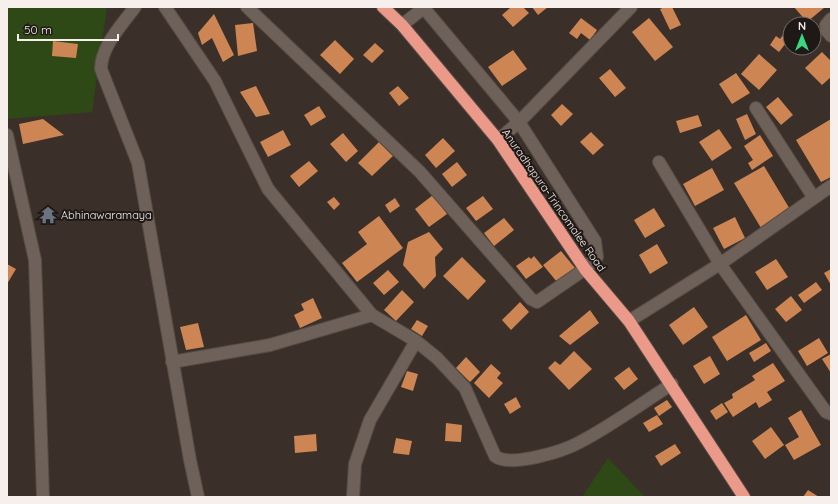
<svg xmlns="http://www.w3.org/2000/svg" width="838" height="504" font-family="Quicksand,sans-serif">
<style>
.green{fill:#2e4915}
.building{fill:#ce8554}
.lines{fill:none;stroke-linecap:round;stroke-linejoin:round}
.street-casing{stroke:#554c45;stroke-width:14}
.highway-casing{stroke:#554c45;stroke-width:14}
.street{stroke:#6e6159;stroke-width:12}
.highway{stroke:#eb9a8a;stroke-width:12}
.labels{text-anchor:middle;stroke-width:4;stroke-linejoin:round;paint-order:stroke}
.street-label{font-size:11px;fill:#f7efeb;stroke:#1e1916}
.poi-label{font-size:11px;fill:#f7efeb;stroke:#1e1916;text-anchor:start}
</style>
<rect width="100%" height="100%" fill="#3b3029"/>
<path class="green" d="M7 7H107L92 112 7 119Z
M608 458 645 497H582Z"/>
<path class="building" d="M511 7H523L529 13 513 27 502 15Z
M532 7H548L538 15Z
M665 7H672L681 25 670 30 660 9Z
M794 7H825L807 22Z
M214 14 234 55 223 62 212 38 202 45 198 33Z
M581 18 597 30 590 40 581 33 577 39 569 33Z
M649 18 673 47 655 61 632 32Z
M253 23 257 51 238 56 235 25Z
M783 35 789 39 779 52 770 45 776 36 780 39Z
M335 40 354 59 340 74 320 55Z
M53 41 78 44 76 58 52 56Z
M375 43 384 51 372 63 363 55Z
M513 50 527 69 502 86 488 67Z
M822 52 831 61V77L822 85 805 68Z
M759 54 777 70 759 90 741 74Z
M610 69 626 88 615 97 599 78Z
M736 73 750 93 732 104 719 84Z
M256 86 270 114 256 117 240 92Z
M398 86 409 98 399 106 389 93Z
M778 97 793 115 781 125 766 107Z
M562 104 573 114 561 126 551 115Z
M319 106 326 117 311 126 304 115Z
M747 114 756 134 745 140 736 119Z
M698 115 702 126 680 133 676 121Z
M43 119 64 135 23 144 19 124Z
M831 119V177L821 182 796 140Z
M719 129 732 148 712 161 699 142Z
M283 130 291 145 268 157 260 142Z
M591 132 604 145 593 155 580 142Z
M343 133 358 151 346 162 330 144Z
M760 135 773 156 752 170 748 163 753 160 744 146Z
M443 138 455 151 436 168 425 155Z
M379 142 393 156 372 176 358 163Z
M309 161 318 171 299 187 290 176Z
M457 162 467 175 452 187 442 174Z
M764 166 791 211 761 228 734 183Z
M712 168 724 190 695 206 683 184Z
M433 195 447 214 429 227 415 209Z
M483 196 493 209 476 221 466 208Z
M334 197 340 204 334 210 327 202Z
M395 198 400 206 390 213 385 205Z
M654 208 665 226 645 238 634 220Z
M379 216 403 248 357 282 342 263 367 244 358 232Z
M735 217 745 238 724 249 713 228Z
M504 218 514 230 494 246 484 233Z
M429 232 443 249 435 257 436 276 424 289 403 265 408 242Z
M657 244 668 263 650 274 639 255Z
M561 251 575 268 557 282 543 265Z
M534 256 543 267 526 279 516 266 529 257 531 259Z
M462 257 486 281 468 300 443 276Z
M776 259 788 277 767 290 755 272Z
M7 264 16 269 7 284Z
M831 269V285L824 273Z
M388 270 399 282 384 295 373 283Z
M816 282 822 290 804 303 798 295Z
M402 290 414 302 396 321 384 310Z
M791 296 802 310 786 322 775 309Z
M313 298 322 318 300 328 294 315 304 310 301 304Z
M520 302 529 312 511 330 502 320Z
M694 307 708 327 683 345 669 325Z
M590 310 599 323 570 345 559 336Z
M746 315 761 340 727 361 712 337Z
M417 320 428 326 422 336 411 329Z
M198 323 204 347 186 350 180 327Z
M819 338 828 353 807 366 798 351Z
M766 343 771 351 754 362 749 353Z
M574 351 592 369 569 390 548 368 555 361 560 365Z
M831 354V373L822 359Z
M710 356 720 374 704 384 693 366Z
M466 357 480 372 470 382 456 368Z
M773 363 785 381 767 392 772 400 759 408 756 402 733 417 724 403 733 398 732 394 755 380 752 376Z
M491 364 501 373 497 378 503 383 489 398 474 383Z
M629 367 638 379 624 390 614 378Z
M407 371 418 374 413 391 401 387Z
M516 397 521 407 510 414 504 404Z
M667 400 672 407 659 416 654 408Z
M722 403 728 412 716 420 710 411Z
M801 410 821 445 794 460 785 445 799 437 788 418Z
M657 415 663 424 649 432 643 423Z
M446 423 462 425 461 442 445 441Z
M771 427 784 445 765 459 752 441Z
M316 434 317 451 295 453 294 436Z
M396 438 412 441 409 455 393 453Z
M675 444 681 453 661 466 655 456Z
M808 490 819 497H803Z"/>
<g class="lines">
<g class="street-casing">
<path id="street" d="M135 7C122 25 101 46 101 69L138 163 190 460 198 497
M165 7 215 81 268 189 372 315 416 341 437 358 465 388 495 456C510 468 564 451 580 442 611 426 642 403 672 384
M247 7 420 172 531 299 537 302 585 269 597 257 595 241 519 122 423 7
M831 19 826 25 827 31 831 36
M402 25 425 7
M756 108 814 198
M7 135 35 260 43 497
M498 140 519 122 631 7
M659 162 720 264 826 412 831 414
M629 321 720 264 831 186
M172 362 270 345 372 315
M353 497 355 464 370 420 416 341"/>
</g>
<g class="highway-casing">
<path id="highway" d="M383 7 402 25 498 140 585 269 629 321 744 497"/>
</g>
<use href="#street" class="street"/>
<use href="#highway" class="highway"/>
</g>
<defs>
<g id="temple-bare" transform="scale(1.38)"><path d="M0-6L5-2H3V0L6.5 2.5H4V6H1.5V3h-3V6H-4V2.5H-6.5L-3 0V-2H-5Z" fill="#6b7280" stroke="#1e1916" stroke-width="2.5" paint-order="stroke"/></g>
</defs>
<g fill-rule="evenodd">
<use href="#temple-bare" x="48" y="215"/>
</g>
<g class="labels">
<g class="street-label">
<text transform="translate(554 200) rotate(55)" y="4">Anuradhapura-Trincomalee Road</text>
</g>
<g class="poi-label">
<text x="61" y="219">Abhinawaramaya</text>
</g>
</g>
<rect width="838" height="504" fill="none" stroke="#f7efeb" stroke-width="16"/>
<g transform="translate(802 36)"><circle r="19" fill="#1e1916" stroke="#756f6b"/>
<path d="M0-3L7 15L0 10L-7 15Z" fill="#37d880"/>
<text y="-6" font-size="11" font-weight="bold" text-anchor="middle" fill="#f7efeb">N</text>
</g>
<path d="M18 34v6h100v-6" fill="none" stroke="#f7efeb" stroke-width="2"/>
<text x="24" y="34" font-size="12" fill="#f7efeb" stroke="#1e1916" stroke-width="3" paint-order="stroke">50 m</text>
</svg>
